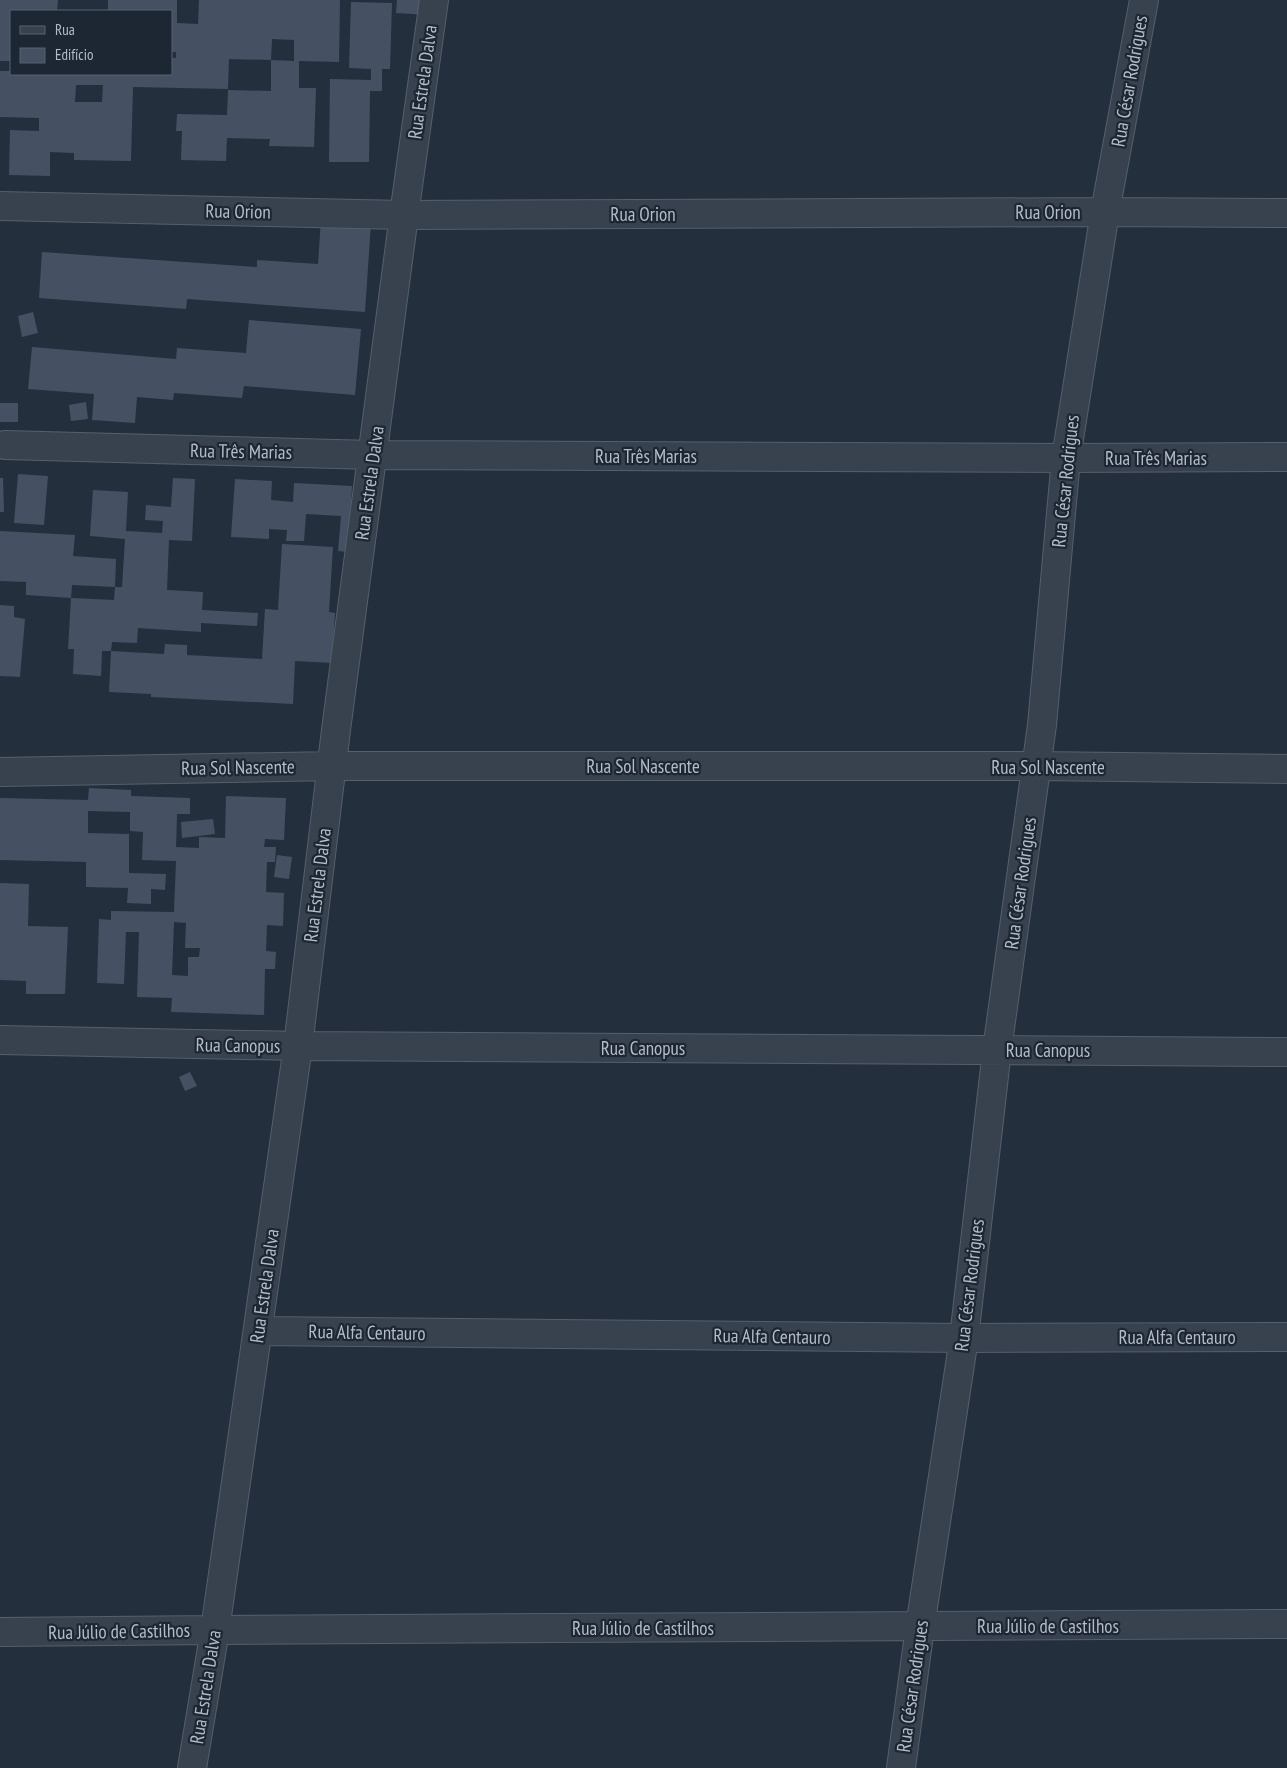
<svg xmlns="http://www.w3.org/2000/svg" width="1287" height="1768" font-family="'PT Sans Narrow',sans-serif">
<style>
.building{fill:#455162;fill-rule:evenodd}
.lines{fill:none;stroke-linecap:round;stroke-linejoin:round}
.minor-casing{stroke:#565f6c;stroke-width:30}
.minor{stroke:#38414e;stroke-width:28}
.labels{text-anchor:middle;stroke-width:4.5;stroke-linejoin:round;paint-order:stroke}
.street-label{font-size:19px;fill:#b4bcc9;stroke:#1d2633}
</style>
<rect width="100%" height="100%" fill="#242f3e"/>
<path class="building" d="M0 0H58L57 11H10L11 61H0Z
M108 0H177V23L198 24 199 0H340L339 62 299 61V88H316L314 147 269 146 270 139 227 138 226 161 181 160 182 131H176L177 114 227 115 228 90 271 91V60L294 61V40L272 39 271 60 229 59 228 89 133 87 131 161 74 160V153L50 152V176L9 175 10 130 39 131V118L0 117V71H11V74H171V58H176V52H171V11H108ZM76 85H103L102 102H75Z
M397 0H429L428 15 396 13Z
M351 2 392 3 390 69H382V91H370L369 162H329L330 79 371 80V69L349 68Z
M321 219 371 223 365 312 187 299 186 309 39 298 42 252 257 267V260L318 264Z
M33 312 38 333 22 337 18 316Z
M249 320 361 329 355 395 244 386 242 398 174 393 173 400 137 397 135 423 92 420 94 394 28 389 32 347 176 359 177 348 246 353Z
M86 402 88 419 71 421 69 405Z
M0 403H18V422H0Z
M18 474 48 476 44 525 14 523Z
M0 478H3L4 512H0Z
M173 478 195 479 192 541 169 540 167 590 203 592 202 610 258 613 257 626 201 623V632L138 628 137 643 112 642 111 651H102L101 676 73 674 74 649H68L71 598 114 600 115 587H122L125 539 90 536 93 490 128 492 126 531 162 533 163 521 145 520 146 505 171 507Z
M235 479 272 481 271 500 293 502 294 483 352 486 348 552 338 551 341 516 306 514 304 541H286L287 530 269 529V539L231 537Z
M0 531 75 535 73 556 116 559 115 587 72 585 71 598 26 595V582L0 581Z
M282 544 333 547 329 612 335 613 332 663 295 661 293 704 151 697V694L109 692 111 651 164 654 165 644 187 645V655L262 659 265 609 278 610Z
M0 605 14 606V617L25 619 20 677 0 676Z
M89 788 131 790V796L190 798V814H177L176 847 199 848V837L225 838 226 796 286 798 284 840 265 839 264 847H276L275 862H267L266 892 284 893 283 926 267 925 266 951 276 952 275 969H265L264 1015 171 1012 172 998 137 997 139 932H126L124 984 97 983 99 919 111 920V911L174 912 176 861 142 860 143 832 130 831V812L88 811V833L129 834V873L166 874 165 890 151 889V904L127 903 128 888 86 887V862L0 860V798L88 800ZM174 922 186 923 185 948H200L199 957H188V976L172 975Z
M213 819 215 834 182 838 181 822Z
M277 855 292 857 289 879 274 877Z
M0 883 29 884 28 926 68 927 65 994H26V981L0 980Z
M190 1072 197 1086 185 1091 179 1077Z"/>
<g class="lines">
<g class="minor-casing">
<path id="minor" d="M0 206 404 215 1105 212 1287 213
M5 445 373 455 1066 458 1287 457
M0 772 332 766H1035L1287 769
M0 1040 298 1046 1287 1052
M258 1331 964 1338 1287 1337
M0 1632 215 1630 1287 1624
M192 1768 215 1630 298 1046 336 730 404 215 434 0
M901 1768 920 1627 964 1338 997 1050 1042 725 1066 458 1105 212 1144 0"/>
</g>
<use href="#minor" class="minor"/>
</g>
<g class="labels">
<g class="street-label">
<text transform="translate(1129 81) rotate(-80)" y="7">Rua César Rodrigues</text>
<text transform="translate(422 82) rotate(-82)" y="7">Rua Estrela Dalva</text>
<text transform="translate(238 211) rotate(1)" y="7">Rua Orion</text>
<text x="1048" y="219">Rua Orion</text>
<text x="643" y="221">Rua Orion</text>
<text transform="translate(241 451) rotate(1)" y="7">Rua Três Marias</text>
<text x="646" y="463">Rua Três Marias</text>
<text x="1156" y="465">Rua Três Marias</text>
<text transform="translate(1065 481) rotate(-84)" y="7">Rua César Rodrigues</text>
<text transform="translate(369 483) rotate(-82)" y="7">Rua Estrela Dalva</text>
<text x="643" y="773">Rua Sol Nascente</text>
<text transform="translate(238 767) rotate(-1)" y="7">Rua Sol Nascente</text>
<text x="1048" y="774">Rua Sol Nascente</text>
<text transform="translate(1020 883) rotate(-82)" y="7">Rua César Rodrigues</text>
<text transform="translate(317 885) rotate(-83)" y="7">Rua Estrela Dalva</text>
<text transform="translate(238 1045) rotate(1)" y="7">Rua Canopus</text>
<text x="643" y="1055">Rua Canopus</text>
<text x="1048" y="1057">Rua Canopus</text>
<text transform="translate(969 1285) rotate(-83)" y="7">Rua César Rodrigues</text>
<text transform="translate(264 1286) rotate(-82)" y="7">Rua Estrela Dalva</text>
<text transform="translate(367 1332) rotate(1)" y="7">Rua Alfa Centauro</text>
<text transform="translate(772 1336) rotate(1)" y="7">Rua Alfa Centauro</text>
<text x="1177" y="1344">Rua Alfa Centauro</text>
<text x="1048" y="1633">Rua Júlio de Castilhos</text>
<text x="643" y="1635">Rua Júlio de Castilhos</text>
<text transform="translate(119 1631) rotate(-1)" y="7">Rua Júlio de Castilhos</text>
<text transform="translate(912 1686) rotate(-82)" y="7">Rua César Rodrigues</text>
<text transform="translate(205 1687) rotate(-81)" y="7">Rua Estrela Dalva</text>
</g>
</g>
<rect x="10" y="10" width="162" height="65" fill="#1d2633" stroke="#59626f"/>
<rect x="20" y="26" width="25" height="8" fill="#38414e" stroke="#59626f"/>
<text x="55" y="35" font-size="15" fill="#b4bcc9">Rua</text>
<rect x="20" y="48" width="25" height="15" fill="#455162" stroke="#59626f"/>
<text x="55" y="60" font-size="15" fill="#b4bcc9">Edifício</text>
</svg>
